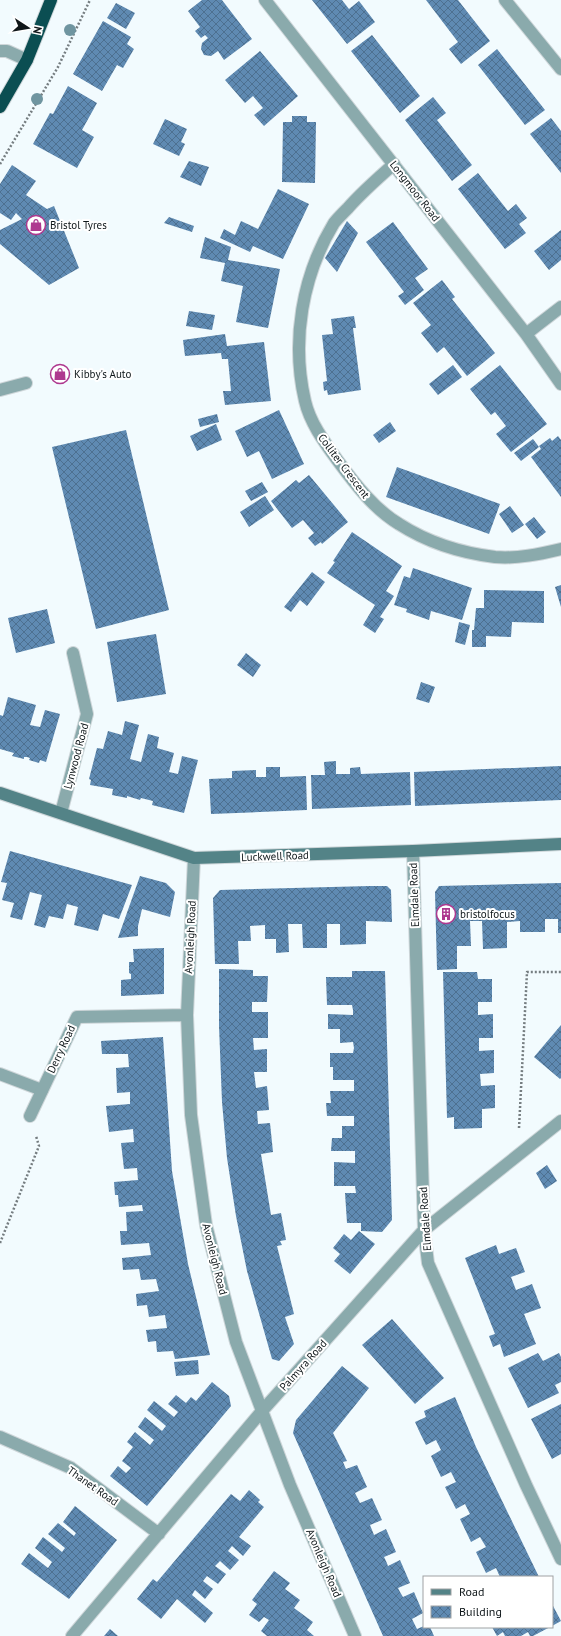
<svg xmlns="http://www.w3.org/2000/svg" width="561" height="1636" font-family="'PT Sans',sans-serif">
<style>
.building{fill:url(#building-cross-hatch)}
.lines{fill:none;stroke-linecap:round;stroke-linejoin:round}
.lane-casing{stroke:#ced6d9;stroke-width:14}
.street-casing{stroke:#ced6d9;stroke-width:14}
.secondary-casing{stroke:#ced6d9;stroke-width:14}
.highway-casing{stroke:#ced6d9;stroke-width:14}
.path{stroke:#757d80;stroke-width:2.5;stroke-dasharray:2 2;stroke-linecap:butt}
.lane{stroke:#8aaaac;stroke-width:12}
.street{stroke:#8aaaac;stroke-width:12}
.secondary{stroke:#538387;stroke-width:12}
.highway{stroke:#0b4e52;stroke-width:12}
.tree{fill:#6f95a0}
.labels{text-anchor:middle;stroke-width:4;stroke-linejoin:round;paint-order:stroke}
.street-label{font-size:11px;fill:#0e1619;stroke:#fff}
.poi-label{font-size:11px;fill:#0e1619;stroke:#fff;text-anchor:start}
</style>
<defs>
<pattern id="building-cross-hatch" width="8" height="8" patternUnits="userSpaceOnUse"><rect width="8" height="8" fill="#5f8ab2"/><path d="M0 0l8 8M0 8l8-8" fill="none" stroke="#4d7090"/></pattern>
</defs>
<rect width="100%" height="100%" fill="#f2fbfe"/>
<path class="building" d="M202 0H222L252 39 224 60 218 51 211 56 204 55 201 49 202 43 208 38 205 35 201 38 195 31 200 27 188 11Z
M312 0H342L349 9 359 1 375 22 347 44Z
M426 0H458L490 41 461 64 449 49 458 42Z
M116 3 135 13 126 29 107 18Z
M103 21 131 37 127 44 134 49 123 68 117 65 102 91 73 74Z
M372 35 420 96 400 113 351 51Z
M497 49 545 110 525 125 478 65Z
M260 51 298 96 264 126 254 115 263 108 253 96 245 103 225 80Z
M68 86 97 103 82 130 94 137 77 168 33 144 50 113 53 114Z
M433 97 446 113 437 120 472 165 452 181 405 120Z
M292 116H307V122H316L315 183 282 182 283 122H292Z
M551 118 561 131V173L530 134Z
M165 119 187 129 181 142 185 144 179 156 153 144Z
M189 161 209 167 201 186 180 177Z
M12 165 36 181 26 195 47 209 54 206 79 268 49 285 0 244V230L22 219 16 213 11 220 0 213V184Z
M478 173 508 211 516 204 527 218 519 224 526 233 505 249 458 189Z
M278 189 309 204 283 259 253 246 250 252 220 238 224 229 235 235 241 221 258 229Z
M169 217 194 226 192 232 164 223Z
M347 221 358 233 337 272 325 258Z
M393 222 428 269 415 278 424 290 405 305 398 296 404 292 366 242Z
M561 230V260L549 270 534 251Z
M205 237 231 247 228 260 280 269 268 328 236 322 243 286 221 281 225 263 200 258Z
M442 280 455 297 452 299 495 353 467 376 444 347 437 353 421 333 431 325 413 303Z
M189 311 215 315 212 330 186 326Z
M354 316 356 328H353L361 390 328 395 327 390 324 391 323 382 327 381 322 335 333 334 331 319Z
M225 334 227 346 264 342 271 401 225 405 223 391H231L228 359H222L221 353 185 356 183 340Z
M453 365 462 377 438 395 429 384Z
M500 365 547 424 511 452 496 434 506 426 495 412 491 415 470 389Z
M279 410 304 464 272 479 259 451 247 457 235 431Z
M217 414 219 422 200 427 198 419Z
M390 422 396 431 379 443 373 435Z
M216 424 222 440 197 451 190 436Z
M126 430 169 610 96 629 52 447Z
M558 436 561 440V497L531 457 541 449 539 446 550 438 552 441Z
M533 439 539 447 521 461 514 453Z
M397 467 500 504 489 534 386 497Z
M309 475 348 522 322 544 321 542 315 546 308 538 314 533 303 520 292 528 271 501 296 480 299 483Z
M262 482 268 492 251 501 245 491Z
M265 496 274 510 249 527 240 512Z
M510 506 524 525 512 533 499 514Z
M534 517 546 532 537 539 525 524Z
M352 532 402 566 386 591 394 596 380 617 384 619 375 633 363 625 375 605 327 573 335 562 333 561Z
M413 568 472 588 462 620 431 611 429 620 406 612 407 609 394 605 404 576 410 578Z
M312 572 325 582 307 606 300 600 291 612 284 607Z
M561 585V607L555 587Z
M484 590 544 591V623L512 622 511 637 486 636V647H472V630H474L476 608H484Z
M47 609 55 643 16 653 8 618Z
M459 622 470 625 465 645 455 642Z
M156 634 166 694 117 702 107 642Z
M246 653 261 665 253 677 237 665Z
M421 682 435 687 429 703 416 699Z
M8 697 36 705 30 725 40 727 45 710 60 714 46 762 40 760 39 763 29 760 30 758 27 757H24V759L12 756 14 753 0 749V715L3 716Z
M125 721 139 725 130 759 141 762 148 734 159 737 157 748 174 753 169 772 178 774 182 756 198 760 184 813 152 805 153 801 141 798 140 800 127 796V798L112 795 113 789 90 785 91 780 89 779 97 748 103 749 108 731 122 735Z
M336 761V774H350V768L360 767 361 774 410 772 411 805 312 809 311 775H325L324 762Z
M561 766V800L415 806 414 772Z
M266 767H280V777L306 776 307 810 211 814 209 779 232 778V771L256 770V777H266Z
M10 851 132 885 119 919 103 914 98 931 74 925 78 907 67 904 63 919 49 916 45 928 34 925 42 895 30 892 22 920 10 917 14 903 2 900 7 883 1 882Z
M140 876 166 883 175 892 170 917 142 909 138 926V936L118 938Z
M561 883V933H558V919H545V932H520V921L507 922V948L483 949 482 921H470L471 946H457V969L437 970 435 892 439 886Z
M370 886H387L391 890 392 922 366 921V944L340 945V924H327V948H303L302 924H288L289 952 276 953V939H265V925L250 926 251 941H238L239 964H215L213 898 220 890Z
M164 948V994L121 996V980L131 979V974L129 973V962H134L133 949Z
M219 969 253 970V976H268L267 1002H252V1012H268V1038H253L254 1050 267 1049V1072H254L256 1088 267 1086 269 1110 257 1111 258 1124 270 1123 273 1152 261 1154 271 1215 281 1213 286 1240 280 1241 282 1245 277 1246 294 1314 285 1317 294 1344 279 1361 272 1359 247 1271 236 1216 227 1158 222 1102 219 1026Z
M352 971H385L392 1220 382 1232 361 1231V1223H347L345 1193H356L355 1186H334V1162L355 1163V1151H331L332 1138H342V1126H354V1116H327L326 1103H331L330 1091H354V1080H333V1067H330V1053H353L354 1048 353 1042 340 1043V1029H328V1014L353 1015V1010L352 1005H327L326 977H352Z
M443 972H477L478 979H492V1002H478V1015L493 1014V1038H479V1051L494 1050V1073L480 1074 481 1086 495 1085V1108L482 1109V1128L454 1129V1117L447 1118Z
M561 1025V1078L560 1079 534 1057Z
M163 1037 172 1171 188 1264 210 1355 175 1359 173 1351 157 1352 156 1341 148 1342 146 1330 167 1328 165 1315 149 1317 147 1305 137 1306 136 1294 159 1291 156 1279 141 1280 139 1269 123 1270 122 1258 151 1255 149 1243 121 1245 120 1231H127L126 1212 143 1211 142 1205 119 1207 118 1195H115L114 1182 138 1180 137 1168 124 1169 121 1143 134 1142 133 1129 109 1132 106 1106 130 1104V1092L117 1093 116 1068 129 1067 128 1054H102L101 1041Z
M547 1165 557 1181 545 1189 536 1173Z
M359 1231 375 1244 350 1274 334 1261 340 1254 333 1248 344 1234 351 1240Z
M496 1245 499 1254 516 1248 525 1272 511 1277 516 1290 532 1284 541 1308 524 1314 536 1344 504 1357 500 1344 493 1347 489 1336 495 1334 465 1258Z
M392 1319 444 1378 415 1404 362 1345Z
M538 1353 543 1361 559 1353 561 1357V1382L555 1385 559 1393 528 1408 508 1368Z
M198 1360 199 1374 176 1376 174 1362Z
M342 1366 369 1388 333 1433 347 1461 343 1462 346 1469 357 1465 367 1487 355 1493 360 1503 372 1498 382 1520 370 1525 374 1535 386 1529 396 1552 384 1557 386 1561 388 1566 400 1560 410 1583 398 1588 400 1592 403 1597 414 1592 423 1613 412 1619 417 1629 424 1626 430 1627 434 1636H383L293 1433 296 1420Z
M212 1382 229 1396 231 1406 147 1506 110 1476 118 1466 126 1473 131 1468 122 1461 133 1447 127 1442 135 1432 150 1445 154 1440 138 1427 145 1417 162 1431 166 1426 147 1410 154 1401 174 1417 178 1412 168 1404 176 1395 186 1403 191 1397 196 1401Z
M455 1397 476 1447 539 1577H500L496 1568 486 1573 476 1552 486 1547 480 1537 471 1542 460 1519 470 1514 465 1504 456 1509 445 1487 456 1482 451 1472 441 1477 431 1456 441 1450 436 1440 426 1445 420 1433 415 1422 426 1417 424 1411Z
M561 1404V1454L552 1459 531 1419Z
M249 1490 260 1500 258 1502 264 1507 239 1537 251 1546 243 1556 232 1546 228 1551 239 1560 230 1570 220 1561 215 1566 226 1574 218 1584 207 1576 203 1581 213 1589 205 1599 195 1590 192 1595 213 1613 205 1623 177 1599 161 1619 137 1599 153 1579 157 1582 231 1494 240 1501Z
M75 1506 117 1540 69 1599 21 1564 29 1553 48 1568 52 1562 35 1548 43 1537 62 1552 65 1548 48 1534 58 1523 74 1536 76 1533 63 1522Z
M274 1571 290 1583 285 1589 300 1600 294 1608 313 1622 307 1630 314 1636H267L261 1631 269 1620 264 1617 259 1622 249 1615 257 1604 252 1600Z
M552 1604 561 1621 552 1626Z
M492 1627H550L533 1636H530L528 1632 521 1636H505L503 1632 497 1636Z
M110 1629 118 1636H104Z"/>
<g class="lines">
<g class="lane-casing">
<path id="lane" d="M0 390 26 383
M0 1074 42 1090"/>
</g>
<g class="street-casing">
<path id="street" d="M265 0 526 334 561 384
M505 0 561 69
M0 51H7L27 60
M394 164C378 178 362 192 348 208 343 213 338 218 334 223 302 276 291 341 305 401 310 423 325 443 338 461 355 484 374 509 399 524 427 542 462 553 495 557 517 559 540 554 561 549
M526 334 561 307
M61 813 87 714 73 653
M413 851 424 1230 428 1263 526 1485 561 1559
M194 858 187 1015 191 1115 206 1225 236 1342 290 1485 355 1636
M30 1116 77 1017 187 1015
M0 1437 71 1468 159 1534
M72 1636 262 1411 424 1230 561 1121"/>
</g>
<g class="secondary-casing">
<path id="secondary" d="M0 793 194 858 413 851 561 844"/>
</g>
<g class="highway-casing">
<path id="highway" d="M0 107 27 60 51 0"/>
</g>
<path class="path" d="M0 164 58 67 90 0
M519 1128 527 972H561
M0 1243 39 1146 36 1136"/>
<use href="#lane" class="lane"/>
<use href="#street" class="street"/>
<use href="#secondary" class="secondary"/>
<use href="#highway" class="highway"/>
</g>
<g class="tree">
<circle cx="70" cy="30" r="6"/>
<circle cx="37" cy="99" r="6"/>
</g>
<defs>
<g id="shop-ring" transform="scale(1)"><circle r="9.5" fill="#fff" stroke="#ae388f" stroke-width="1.5"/><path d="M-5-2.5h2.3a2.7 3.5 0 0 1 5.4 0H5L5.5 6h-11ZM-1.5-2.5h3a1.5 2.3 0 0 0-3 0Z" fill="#ae388f"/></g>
<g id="building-ring" transform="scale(1)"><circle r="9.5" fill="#fff" stroke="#ae388f" stroke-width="1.5"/><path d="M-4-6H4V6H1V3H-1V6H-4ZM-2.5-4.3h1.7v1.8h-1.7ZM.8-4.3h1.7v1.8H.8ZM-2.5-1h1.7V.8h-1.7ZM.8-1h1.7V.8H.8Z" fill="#ae388f"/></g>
</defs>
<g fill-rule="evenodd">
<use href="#shop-ring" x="36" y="225"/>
<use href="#shop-ring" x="60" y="374"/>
<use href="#building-ring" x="446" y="914"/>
</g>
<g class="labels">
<g class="street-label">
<text transform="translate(415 191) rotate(52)" y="4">Longmoor Road</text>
<text transform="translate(344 466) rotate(53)" y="4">Colliter Crescent</text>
<text transform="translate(76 756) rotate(-75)" y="4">Lynwood Road</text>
<text transform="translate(275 856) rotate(-2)" y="4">Luckwell Road</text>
<text transform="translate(414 895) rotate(-92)" y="4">Elmdale Road</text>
<text transform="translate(190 937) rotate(-87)" y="4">Avonleigh Road</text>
<text transform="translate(61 1049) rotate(-65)" y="4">Derry Road</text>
<text transform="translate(425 1219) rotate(-94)" y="4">Elmdale Road</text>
<text transform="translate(215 1259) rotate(76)" y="4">Avonleigh Road</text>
<text transform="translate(303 1365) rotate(-48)" y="4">Palmyra Road</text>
<text transform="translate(93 1486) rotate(35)" y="4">Thanet Road</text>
<text transform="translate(324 1563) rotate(67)" y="4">Avonleigh Road</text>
</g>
<g class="poi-label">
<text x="50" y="229">Bristol Tyres</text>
<text x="74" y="378">Kibby's Auto</text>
<text x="460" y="918">bristolfocus</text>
</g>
</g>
<rect x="423" y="1576" width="130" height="52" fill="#ffffff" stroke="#9fa2a3"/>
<rect x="431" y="1589" width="20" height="6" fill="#538387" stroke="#9fa2a3"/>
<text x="459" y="1596" font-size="12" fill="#0e1619">Road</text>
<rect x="431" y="1606" width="20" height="12" fill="url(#building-cross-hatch)" stroke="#9fa2a3"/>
<text x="459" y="1616" font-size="12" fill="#0e1619">Building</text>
<g transform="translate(28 28) rotate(102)" stroke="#ffffff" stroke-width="3" paint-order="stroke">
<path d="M0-3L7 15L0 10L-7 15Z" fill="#0e1619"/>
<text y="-6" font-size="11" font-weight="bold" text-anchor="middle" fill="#0e1619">N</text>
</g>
</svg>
